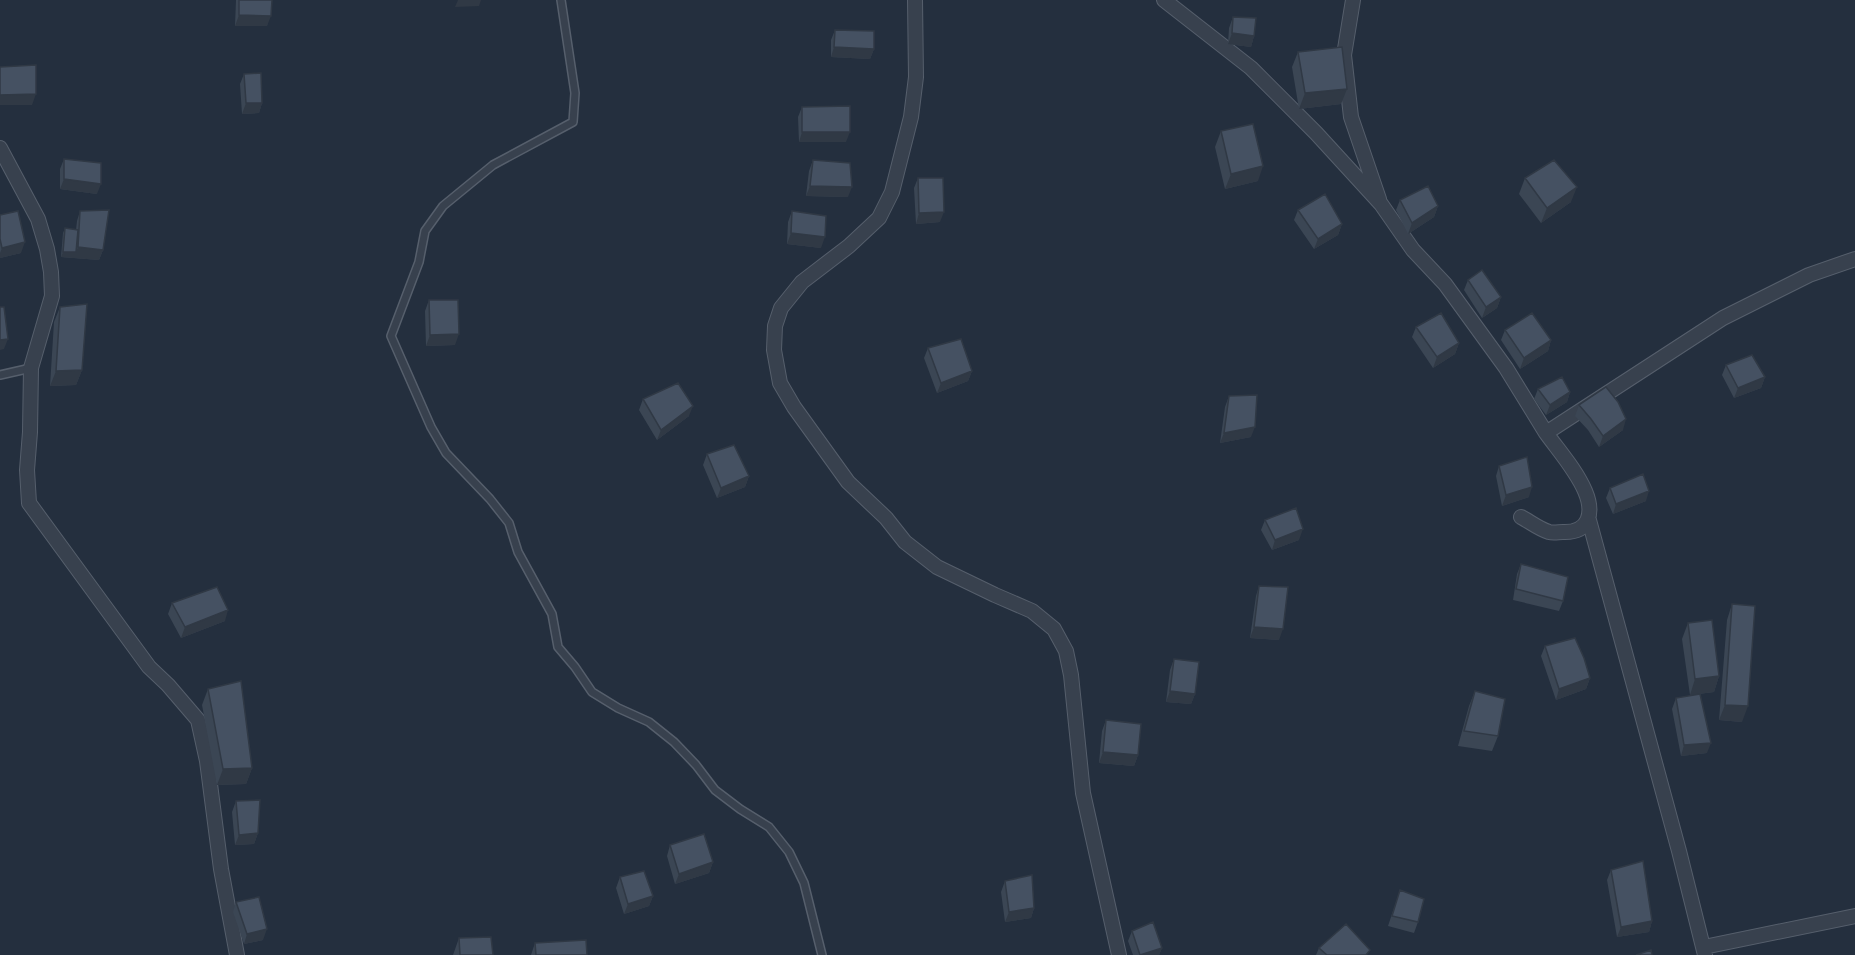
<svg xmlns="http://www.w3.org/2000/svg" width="1855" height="955" font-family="Montserrat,sans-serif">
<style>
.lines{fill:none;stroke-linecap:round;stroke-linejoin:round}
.lane-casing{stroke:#565f6c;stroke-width:10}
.street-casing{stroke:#565f6c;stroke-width:16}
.lane{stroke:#38414e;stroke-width:7}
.street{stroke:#38414e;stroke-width:14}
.wall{fill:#3b4654}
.shaded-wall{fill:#303945}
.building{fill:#455162;stroke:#303945;stroke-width:1.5}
</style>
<rect width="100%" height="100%" fill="#242f3e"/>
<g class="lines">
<g class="lane-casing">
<path id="lane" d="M561 0 575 93 573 122 493 165 443 206 425 231 419 262 391 336 431 427 446 453 490 499 509 523 518 552 552 614 558 647 575 667 592 692 618 708 649 722 674 742 696 765 715 790 740 809 769 827 789 852 804 883 822 955
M0 375 31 368"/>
</g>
<g class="street-casing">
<path id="street" d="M915 0 916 77 911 117 892 192 879 218 849 246 802 282 781 308 775 326 774 350 780 383 794 407 848 482 886 518 905 542 937 567 995 595 1032 611 1054 629 1066 651 1071 675 1083 793 1119 955
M1164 0 1251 68 1316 133 1381 204 1413 250 1445 284 1506 368 1546 433 1723 318 1809 275 1855 259
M1353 0 1344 55 1351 117 1379 199
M0 148 38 219 47 249 51 272 52 296 31 368 30 432 27 470 29 503 149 667 168 685 198 720 207 761 221 869 237 955
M1521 517C1529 521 1539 529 1549 532 1553 533 1559 532 1563 532 1590 533 1594 512 1585 491 1576 470 1559 451 1546 433
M1589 520 1679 851 1705 955
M1704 947 1855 916"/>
</g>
<use href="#lane" class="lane"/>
<use href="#street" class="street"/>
</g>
<path class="wall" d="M236 0H272L267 26H235Z
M1233 17 1254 36 1251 47 1228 44 1229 28Z
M835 30 874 49 870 59 831 57V40Z
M1298 52 1341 104 1299 109 1292 67Z
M244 74 262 103 259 113 242 114 240 84Z
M802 107 846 142H799L798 117Z
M1221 131 1258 181 1225 189 1215 147Z
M64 159 97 194 60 189V169Z
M813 160 848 197 806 196 809 171Z
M918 178 940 222 916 224 914 188Z
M1525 178 1571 202 1541 223 1519 194Z
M1400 200 1438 206 1434 217 1408 234 1396 210Z
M1298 210 1342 224 1338 235 1314 249 1294 220Z
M80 211 103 250 99 260 61 257 63 233 65 228 76 230 77 221Z
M792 211 821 248 787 244 788 222Z
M0 215 21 253 0 258Z
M1468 280 1501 297 1497 308 1482 318 1464 290Z
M429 300 455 345 426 346 425 311Z
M60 307 82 370 76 385 50 386 54 322Z
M1416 327 1459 343 1455 354 1433 368 1412 337Z
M1505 330 1551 340 1548 351 1520 369 1501 340Z
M928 348 972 371 968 381 937 393 924 358Z
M1726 365 1765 377 1761 388 1734 398 1722 375Z
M1538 389 1570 392 1567 402 1546 415 1534 399Z
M1229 396 1251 437 1220 443 1225 407Z
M643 399 689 416 657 440 639 410Z
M1579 405 1623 430 1599 447 1588 430 1575 416Z
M707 454 749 476 745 487 717 498 703 465Z
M1499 466 1529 497 1502 506 1496 476Z
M1610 488 1646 501 1613 514 1606 498Z
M1265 520 1299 540 1272 550 1261 530Z
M1521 564 1563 601 1559 611 1513 600 1517 574Z
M1259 586 1279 640 1250 638 1256 596Z
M172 603 225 621 181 638 168 614Z
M1732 604 1742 722 1719 720 1727 620Z
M1688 623 1719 676 1714 692 1690 695 1682 639Z
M1545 646 1590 678 1586 689 1556 700 1541 656Z
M1174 659 1195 694 1191 704 1166 702 1170 670Z
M208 689 252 768 246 784 217 785 202 705Z
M1475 691 1498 736 1492 751 1458 746 1469 706Z
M1676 698 1707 753 1681 756 1672 709Z
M1106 720 1138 755 1134 766 1099 763 1102 731Z
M236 801 258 833 254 844 235 845 232 812Z
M670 845 713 862 709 873 675 884 667 856Z
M1611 870 1652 921 1649 932 1617 937 1607 880Z
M620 877 653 896 649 906 624 914 616 888Z
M1005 881 1034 908 1031 918 1005 922 1001 892Z
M1400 890 1418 922 1414 933 1388 926Z
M236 902 263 940 244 944 233 912Z
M1132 931 1162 948 1159 955H1133L1128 941Z
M459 938 493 955H453Z
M535 943 587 955H531Z
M1319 948 1368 955H1316Z"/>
<path class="shaded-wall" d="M458 0H481L479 6 455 7Z
M239 15 271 16 267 26H235Z
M1232 33 1254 36 1251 47 1228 44Z
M834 47 874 49 870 59 831 57Z
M1347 89 1341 104 1299 109 1305 93Z
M36 94 32 105H0V95Z
M246 103H262L259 113 242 114Z
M802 132H850L846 142H799Z
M1263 166 1258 181 1225 189 1231 174Z
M64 179 101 184 97 194 60 189Z
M810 186 852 187 848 197 806 196Z
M1577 187 1571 202 1541 223 1547 208Z
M1438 206 1434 217 1408 234 1412 223Z
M944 212 940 222 916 224 919 213Z
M1342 224 1338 235 1314 249 1318 239Z
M791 233 825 237 821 248 787 244Z
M25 242 21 253 0 258V253L2 248Z
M78 247 103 250 99 260 61 257 63 252H76Z
M1501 297 1497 308 1482 318 1486 307Z
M459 334 455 345 426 346 430 335Z
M8 339 4 349 0 350V340Z
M1551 340 1548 351 1520 369 1524 358Z
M1459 343 1455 354 1433 368 1437 357Z
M82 370 76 385 50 386 56 371Z
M972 371 968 381 937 393 941 383Z
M1765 377 1761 388 1734 398 1738 388Z
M1570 392 1567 402 1546 415 1550 405Z
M693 406 689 416 657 440 661 430Z
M1626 419 1623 430 1599 447 1603 436Z
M1255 427 1251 437 1220 443 1224 433Z
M749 476 745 487 717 498 721 488Z
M1532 487 1529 497 1502 506 1506 495Z
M1649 491 1646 501 1613 514 1616 504Z
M1303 529 1299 540 1272 550 1275 540Z
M228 610 225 621 181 638 185 627Z
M1254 627 1283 629 1279 640 1250 638Z
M1719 676 1714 692 1690 695 1695 679Z
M1590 678 1586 689 1556 700 1559 689Z
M1170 691 1195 694 1191 704 1166 702Z
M1725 705 1748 706 1742 722 1719 720Z
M1711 743 1707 753 1681 756 1684 745Z
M1103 752 1138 755 1134 766 1099 763Z
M252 768 246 784 217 785 223 769Z
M258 833 254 844 235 845 239 835Z
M713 862 709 873 675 884 679 874Z
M653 896 649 906 624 914 628 904Z
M1034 908 1031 918 1005 922 1009 912Z
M1652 921 1649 932 1617 937 1621 927Z
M267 929 263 940 244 944 247 934Z
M1162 948 1159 955H1140Z"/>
<path class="building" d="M239 0H272L271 16 239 15Z
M1233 17 1256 18 1254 36 1232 33Z
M835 30 874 31V49L834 47Z
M1342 47 1347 89 1305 93 1298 52Z
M36 65V94L0 95V67Z
M261 73 262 103H246L244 74Z
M850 106V132H802V107Z
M1253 124 1263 166 1231 174 1221 131Z
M64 159 101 163V184L64 179Z
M813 160 850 163 852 187 810 186Z
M1554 160 1577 187 1547 208 1525 178Z
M918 178H943L944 212 919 213Z
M1428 186 1438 206 1412 223 1400 200Z
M1325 194 1342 224 1318 239 1298 210Z
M109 210 103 250 78 247 80 211Z
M18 211 25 242 2 248 0 239V215Z
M792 211 826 216 825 237 791 233Z
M65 228 78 230 76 252H63Z
M1482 270 1501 297 1486 307 1468 280Z
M429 300H458L459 334 430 335Z
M87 304 82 370 56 371 60 307Z
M0 307H4L8 339 0 340Z
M1441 313 1459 343 1437 357 1416 327Z
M1532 313 1551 340 1524 358 1505 330Z
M961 339 972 371 941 383 928 348Z
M1752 355 1765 377 1738 388 1726 365Z
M1562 377 1570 392 1550 405 1538 389Z
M678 383 693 406 661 430 643 399Z
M1606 387 1618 402 1626 419 1603 436 1591 419 1579 405Z
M1257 395 1255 427 1224 433 1229 396Z
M734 445 749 476 721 488 707 454Z
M1527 457 1532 487 1506 495 1499 466Z
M1643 474 1649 491 1616 504 1610 488Z
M1296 508 1303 529 1275 540 1265 520Z
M1521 564 1568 577 1563 601 1516 589Z
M1259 586 1288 587 1283 629 1254 627Z
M217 587 228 610 185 627 172 603Z
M1732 604 1755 606 1748 706 1725 705Z
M1712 620 1719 676 1695 679 1688 623Z
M1575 638 1584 658 1590 678 1559 689 1545 646Z
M1174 659 1199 662 1195 694 1170 691Z
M241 681 252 768 223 769 208 689Z
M1475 691 1505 699 1498 736 1464 731Z
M1700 694 1711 743 1684 745 1676 698Z
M1106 720 1141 724 1138 755 1103 752Z
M260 800 258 833 239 835 236 801Z
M704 834 713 862 679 874 670 845Z
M1643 861 1652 921 1621 927 1611 870Z
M644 871 653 896 628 904 620 877Z
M1032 875 1034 908 1009 912 1005 881Z
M1400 890 1424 899 1418 922 1392 916Z
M259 897 267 929 247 934 236 902Z
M1153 922 1162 948 1140 955 1132 931Z
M1346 924 1370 950 1366 955H1327L1319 948Z
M491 937 493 955H460L459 938Z
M586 940 587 955H536L535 943Z
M1651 950 1652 955H1636Z"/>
</svg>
